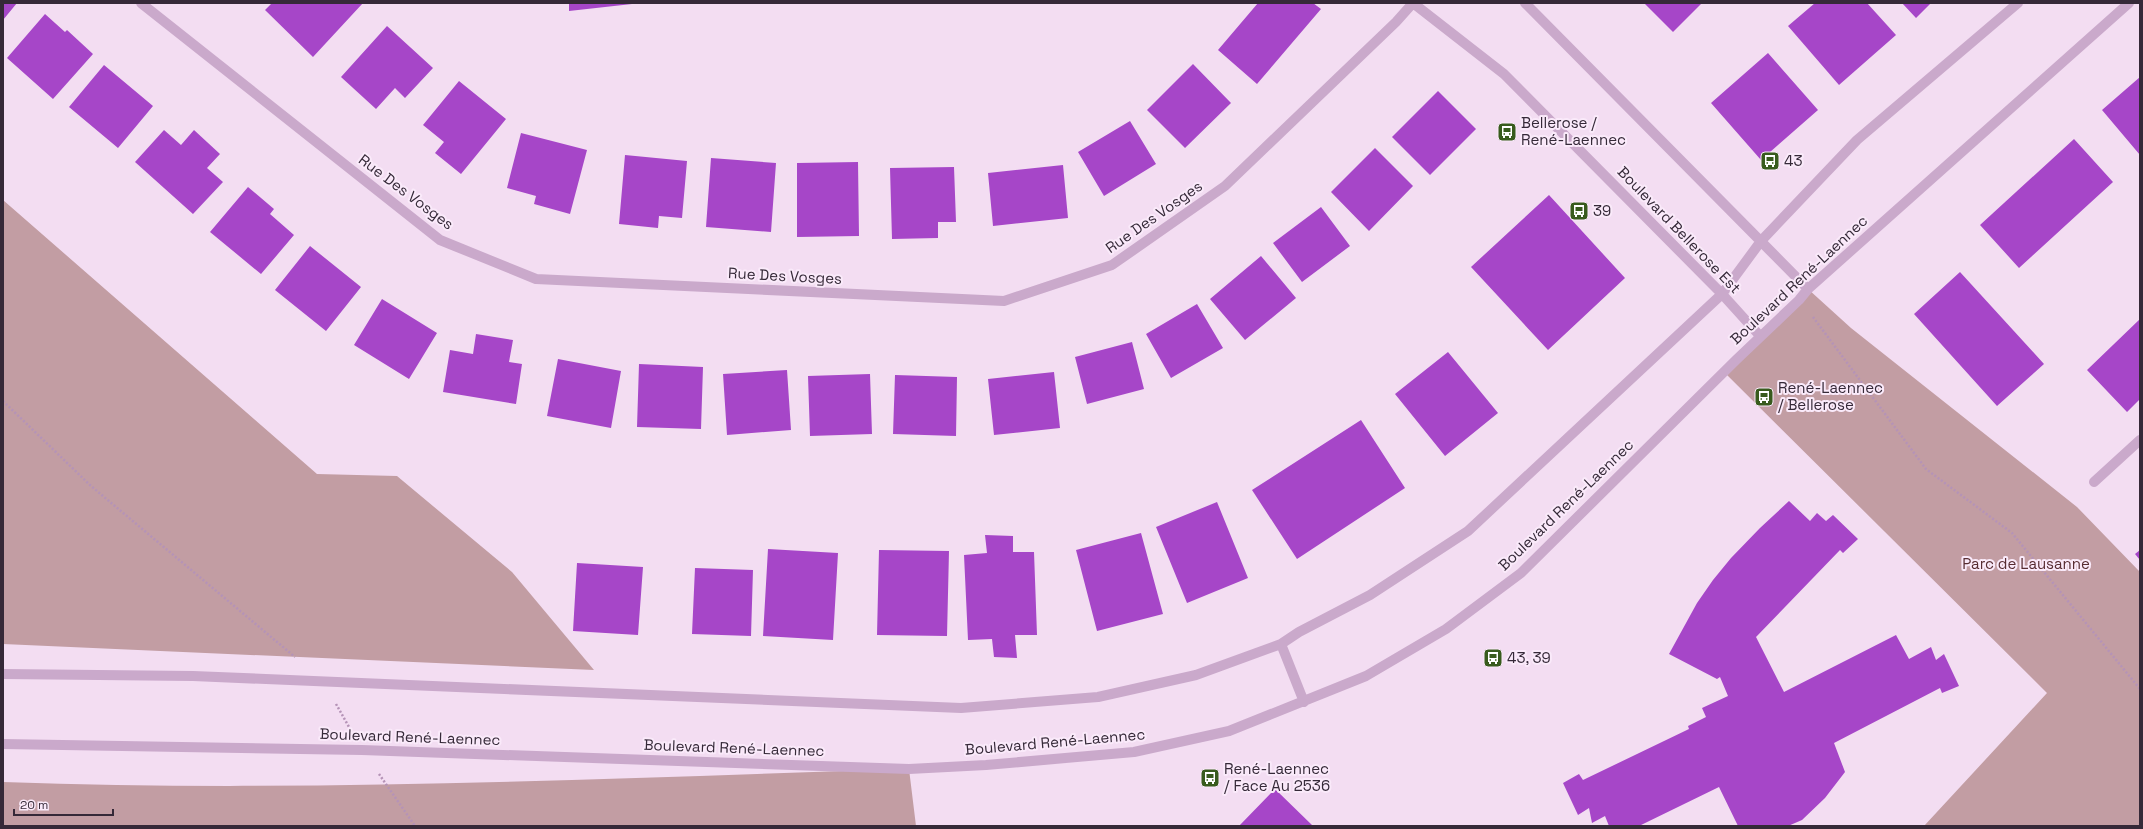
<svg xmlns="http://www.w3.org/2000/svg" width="2143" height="829" font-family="'Space Grotesk',sans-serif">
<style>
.green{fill:#c29da3}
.building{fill:#a646c8}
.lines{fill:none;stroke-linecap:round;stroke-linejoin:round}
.path{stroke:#b593b7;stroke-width:2.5;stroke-dasharray:2 2;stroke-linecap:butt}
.minor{stroke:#caa9cb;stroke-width:10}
.labels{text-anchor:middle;stroke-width:4;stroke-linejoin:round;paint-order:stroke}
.poi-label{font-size:15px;fill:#352938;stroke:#faeafa;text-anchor:start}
.street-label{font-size:15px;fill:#352938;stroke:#faeafa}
.park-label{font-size:15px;fill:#572c32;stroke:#faeafa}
</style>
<rect width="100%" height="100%" fill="#f3ddf2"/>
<path class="green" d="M3 200 317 474 397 476 512 572 594 670 3 644Z
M1808 289 1851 328 2077 507 2140 572V826H1924L2047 693 1724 372Z
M909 769 916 826H3V782C305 793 607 778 909 769Z"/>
<path class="building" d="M3 3H17L3 20Z
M272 3H363L313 57 265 10Z
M569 3H632V4L569 11Z
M1258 3H1313L1321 9 1257 84 1218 50Z
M1644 3H1702L1673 32Z
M1815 3H1867L1896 35 1839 85 1788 26Z
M1902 3H1931L1916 18Z
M45 14 65 32 67 30 93 54 53 99 7 58Z
M387 26 433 68 405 98 395 88 376 109 341 77Z
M1768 53 1818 110 1761 160 1711 103Z
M1193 64 1231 103 1185 148 1147 110Z
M104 65 153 106 118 148 69 107Z
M2140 77V155L2102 110Z
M459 81 506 119 461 174 435 153 444 142 423 125Z
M1438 91 1476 129 1430 175 1392 137Z
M1130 121 1156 164 1104 196 1078 152Z
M164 130 181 145 194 130 220 154 207 168 223 182 193 214 135 162Z
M521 133 587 150 570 214 534 204 536 196 507 188Z
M2074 139 2113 182 2019 268 1980 225Z
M1375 148 1413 186 1369 231 1331 192Z
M625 155 687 161 682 218 659 216 658 228 619 224Z
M711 158 776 163 771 232 706 227Z
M858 162 859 236 797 237V163Z
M1063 165 1068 218 993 226 988 173Z
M954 167 956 222H938V238L892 239 890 168Z
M248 187 274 209 270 214 294 235 261 274 210 232Z
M1549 195 1625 278 1548 350 1471 267Z
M1321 207 1350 246 1302 282 1273 243Z
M310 246 361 287 326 331 275 290Z
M1261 256 1296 298 1245 340 1210 299Z
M1960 272 2044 364 1997 406 1914 314Z
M382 299 437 333 409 379 354 345Z
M1197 304 1223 348 1171 378 1146 334Z
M2140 319V399L2127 412 2087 370Z
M476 334 513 340 509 362 522 364 516 404 443 392 450 350 473 354Z
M1132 342 1144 389 1087 404 1075 357Z
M1448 352 1498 413 1445 456 1395 394Z
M558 359 621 371 611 428 547 416Z
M639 364 703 367 701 429 637 427Z
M787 370 791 430 727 435 723 374Z
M1054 372 1060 428 994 435 988 379Z
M870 374 872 434 810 436 808 376Z
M895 375 957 377 956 436 893 434Z
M1361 420 1405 488 1297 559 1252 490Z
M1789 501 1810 521 1817 513 1826 521 1833 515 1858 539 1843 553 1840 550 1756 637 1784 692 1896 635 1909 659 1931 647 1936 660 1944 654 1959 686 1942 693 1940 688 1834 743 1845 772 1825 798 1802 820 1788 826H1738L1719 787 1639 826H1609L1605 816 1592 823 1589 808 1578 815 1563 783 1579 774 1583 780 1689 729 1688 726 1706 717 1702 708 1728 696 1720 677 1717 679 1669 654 1697 603 1713 580 1731 558 1760 528Z
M1217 502 1248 578 1187 603 1156 527Z
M1141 533 1163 614 1097 631 1076 550Z
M985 535 1013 536V552H1034L1037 635H1015L1017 658 994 657 992 639 968 640 964 555 987 553Z
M768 549 838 553 833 640 763 636Z
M879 550 949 551 947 636 877 635Z
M2140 550V560L2135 554Z
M577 563 643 567 638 635 573 631Z
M695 568 753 570 751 636 692 634Z
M1275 789 1313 826H1239Z"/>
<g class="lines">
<path class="path" d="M1813 317 1926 469 2012 533 2140 689
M3 401 91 486 295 657
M336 704 349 727
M379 774 415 826"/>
<path class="minor" d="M141 3 440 240 536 279 1004 301 1112 265 1225 186 1396 22 1413 3
M1413 3 1504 74 1722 294 1760 336
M1525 3 1808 289
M2094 482 2140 440
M1281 644 1304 702
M3 674 193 676 961 708 1098 697 1196 675 1281 644 1299 632 1370 595 1468 531 1722 294 1761 241 1857 140 2018 3
M3 744 362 750 909 769 986 765 1134 752 1229 731 1366 676 1446 629 1521 573 1736 360 1799 300 1808 289 2129 3"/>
</g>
<defs>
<g id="bus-square" transform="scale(1)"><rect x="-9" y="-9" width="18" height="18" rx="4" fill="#385b1d" stroke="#faeafa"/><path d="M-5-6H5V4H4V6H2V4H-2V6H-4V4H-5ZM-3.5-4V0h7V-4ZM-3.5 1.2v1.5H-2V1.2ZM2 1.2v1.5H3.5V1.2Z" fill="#fff"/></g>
</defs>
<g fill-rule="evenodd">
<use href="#bus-square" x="1507" y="132"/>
<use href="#bus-square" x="1770" y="161"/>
<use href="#bus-square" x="1579" y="211"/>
<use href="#bus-square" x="1764" y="397"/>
<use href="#bus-square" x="1493" y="658"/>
<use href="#bus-square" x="1210" y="778"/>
</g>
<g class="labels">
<g class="poi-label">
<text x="1521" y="128">Bellerose /<tspan x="1521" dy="17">René-Laennec</tspan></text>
<text x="1784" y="166">43</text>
<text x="1593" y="216">39</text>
<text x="1778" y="393">René-Laennec<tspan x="1778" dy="17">/ Bellerose</tspan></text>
<text x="1507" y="663">43, 39</text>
<text x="1224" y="774">René-Laennec<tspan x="1224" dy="17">/ Face Au 2536</tspan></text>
</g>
<g class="street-label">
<text transform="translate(406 192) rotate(37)" y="5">Rue Des Vosges</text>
<text transform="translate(1154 217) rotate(-35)" y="5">Rue Des Vosges</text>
<text transform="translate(1679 230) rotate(46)" y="5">Boulevard Bellerose Est</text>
<text transform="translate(785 276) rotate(3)" y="5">Rue Des Vosges</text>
<text transform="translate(1799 280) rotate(-43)" y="5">Boulevard René-Laennec</text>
<text transform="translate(1566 505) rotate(-44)" y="5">Boulevard René-Laennec</text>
<text transform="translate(410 737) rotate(2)" y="5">Boulevard René-Laennec</text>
<text transform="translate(1055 742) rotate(-5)" y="5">Boulevard René-Laennec</text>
<text transform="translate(734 748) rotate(2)" y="5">Boulevard René-Laennec</text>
</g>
<g class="park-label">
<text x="2026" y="569">Parc de Lausanne</text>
</g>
</g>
<rect width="2143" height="829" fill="none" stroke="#352938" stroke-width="8"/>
<path d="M14 809v6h99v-6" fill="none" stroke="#352938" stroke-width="2"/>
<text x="20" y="809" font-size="12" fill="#352938" stroke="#faeafa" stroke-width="3" paint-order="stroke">20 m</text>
</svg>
